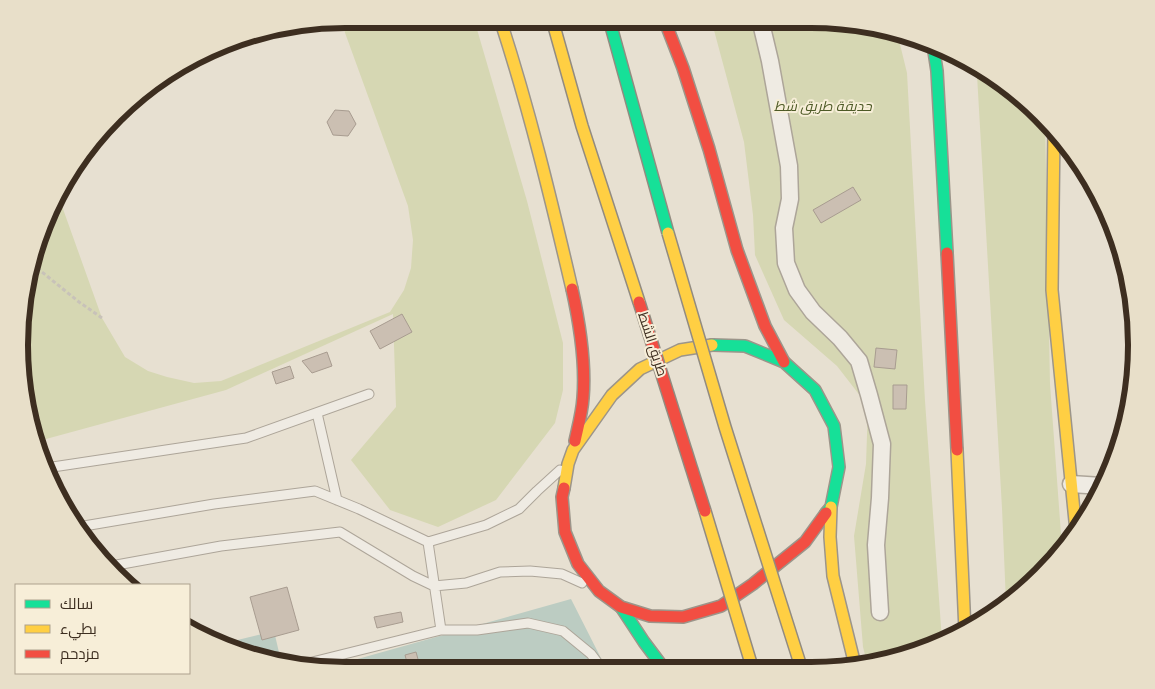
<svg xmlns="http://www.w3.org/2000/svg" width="1155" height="689" font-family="'Times New Roman',Cairo,serif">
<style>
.green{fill:#d6d7b3}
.water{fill:#bcccc2}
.building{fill:#cbbfb2;stroke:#a89c90}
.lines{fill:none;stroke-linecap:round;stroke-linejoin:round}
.lane-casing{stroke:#ada599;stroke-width:11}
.street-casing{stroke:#ada599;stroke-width:19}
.fast-casing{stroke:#9c958a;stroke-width:14}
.slow-casing{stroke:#9c958a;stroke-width:14}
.jam-casing{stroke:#9c958a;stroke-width:14}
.path{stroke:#c8c2b9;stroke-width:3;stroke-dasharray:4 2.5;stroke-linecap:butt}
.lane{stroke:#efebe3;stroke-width:9}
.street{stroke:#efebe3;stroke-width:16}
.fast{stroke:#16e098;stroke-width:11}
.slow{stroke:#ffcf43;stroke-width:11}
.jam{stroke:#f24e42;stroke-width:11}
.fast-bridge-casing{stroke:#928b80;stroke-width:14;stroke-linecap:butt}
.slow-bridge-casing{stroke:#928b80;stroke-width:14;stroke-linecap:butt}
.jam-bridge-casing{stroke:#928b80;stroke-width:14;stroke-linecap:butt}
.fast-bridge{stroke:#16e098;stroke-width:11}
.slow-bridge{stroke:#ffcf43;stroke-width:11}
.jam-bridge{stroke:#f24e42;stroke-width:11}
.labels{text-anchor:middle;stroke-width:4;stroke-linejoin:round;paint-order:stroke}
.park-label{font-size:14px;font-style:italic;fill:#4d5a26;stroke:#f7eed8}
.street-label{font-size:14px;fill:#3d2e20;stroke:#f7eed8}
.rim{fill:none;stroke:#3d2e20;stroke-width:6}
</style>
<rect width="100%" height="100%" fill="#e7e0d1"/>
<path class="green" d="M340 19H474L527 201 563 343V390L555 423 496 500 438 527 390 510 351 460 396 407 393 314 226 390 35 442 19 345 36 240 58 195 102 318 125 357 148 371 167 377 194 383 221 381 390 312 404 290 411 268 413 240 408 206Z
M711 19H832L897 32 907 73 925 401 942 641 915 653 867 663 863 647 854 536 866 464 868 406 837 366 784 320 755 255 753 215 744 142Z
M975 66 992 74 1041 114 1045 120 1050 384 1062 548 1025 589 1006 603 1002 508 977 75Z"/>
<path class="water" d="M571 599 607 670 322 669Z
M274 631 281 661 240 653 221 644Z"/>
<path class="building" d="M335 110 349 111 356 124 348 136 333 135 327 122Z
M1080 162 1082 164 1087 173H1080Z
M853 187 861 200 821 223 813 210Z
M402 314 412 332 380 349 370 331Z
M876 348 897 350 895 369 874 367Z
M327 352 332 366 312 373 302 361Z
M290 366 294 378 276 384 272 372Z
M893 385H907L906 409H893Z
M287 587 299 630 262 640 250 597Z
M401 612 403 622 377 628 374 617Z
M416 652 421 670H409L405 655Z"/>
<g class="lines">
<g class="lane-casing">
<path id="lane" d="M317 413 337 500
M46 468 246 438 369 394
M78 527 214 504 315 491 359 509 428 542 486 525 519 509 537 491 560 470
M428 542 441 630
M111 566 221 546 340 532 413 576 434 586 466 583 500 572 530 571 562 574 582 583
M300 665 441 630H477L528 623 563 631 591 654 603 670"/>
</g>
<g class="street-casing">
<path id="street" d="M760 19 770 61 789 166 790 199 784 228 786 263 797 290 813 312 840 338 859 361 869 395 882 444 880 498 876 545 880 612
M1071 484 1102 486"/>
</g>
<g class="fast-casing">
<path id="fast" d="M933 45 937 71 947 253
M712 345 745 346 784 362 815 390 834 426 839 467 831 507 826 513
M621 607 644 642 665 670"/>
</g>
<g class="slow-casing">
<path id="slow" d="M500 19C529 108 551 199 572 289
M1054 130 1052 290 1076 531
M957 450 965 631
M564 488 568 464 573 450 612 395 640 369 680 350 712 345
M831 507 830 537 833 576 855 665"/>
</g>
<g class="jam-casing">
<path id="jam" d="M664 19 683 68 709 149 737 250 765 326 784 362
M947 253 957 450
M572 289C580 325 586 362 583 398 582 413 578 427 575 441
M564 488 562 497 565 532 578 564 599 591 621 607 650 616 683 617 721 606 753 584 805 542 826 513"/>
</g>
<path class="path" d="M32 264 79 302 102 318"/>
<use href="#lane" class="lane"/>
<use href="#street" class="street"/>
<use href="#fast" class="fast"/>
<use href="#slow" class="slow"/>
<use href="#jam" class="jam"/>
<g class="fast-bridge-casing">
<path id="fast-bridge" d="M609 19 668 233"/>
</g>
<g class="slow-bridge-casing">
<path id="slow-bridge" d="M552 19 582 126 639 302
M668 233 725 427 802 670
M705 511 753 670"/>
</g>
<g class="jam-bridge-casing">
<path id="jam-bridge" d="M639 302 705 511"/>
</g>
<use href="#fast-bridge" class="fast-bridge"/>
<use href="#slow-bridge" class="slow-bridge"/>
<use href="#jam-bridge" class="jam-bridge"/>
</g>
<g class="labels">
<g class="park-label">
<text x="823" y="111">حديقة طريق شط</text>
</g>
<g class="street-label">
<text transform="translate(653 344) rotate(72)" y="5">طريق الشط</text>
</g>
</g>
<path d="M0 0H1155V689H0ZM345 28H811A317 317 0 0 1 1128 345V345A317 317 0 0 1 811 662H345A317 317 0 0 1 28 345V345A317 317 0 0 1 345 28Z" fill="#e8dfc9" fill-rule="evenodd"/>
<path class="rim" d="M345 28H811A317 317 0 0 1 1128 345V345A317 317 0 0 1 811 662H345A317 317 0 0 1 28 345V345A317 317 0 0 1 345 28Z"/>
<rect x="15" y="584" width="175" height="90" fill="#f7eed8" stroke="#ada18e"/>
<rect x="25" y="600" width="25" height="8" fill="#16e098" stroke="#ada18e"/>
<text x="60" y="609" font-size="15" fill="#3d2e20">سالك</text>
<rect x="25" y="625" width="25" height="8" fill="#ffcf43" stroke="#ada18e"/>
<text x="60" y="634" font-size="15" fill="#3d2e20">بطيء</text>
<rect x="25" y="650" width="25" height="8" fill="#f24e42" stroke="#ada18e"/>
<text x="60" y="659" font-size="15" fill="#3d2e20">مزدحم</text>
</svg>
